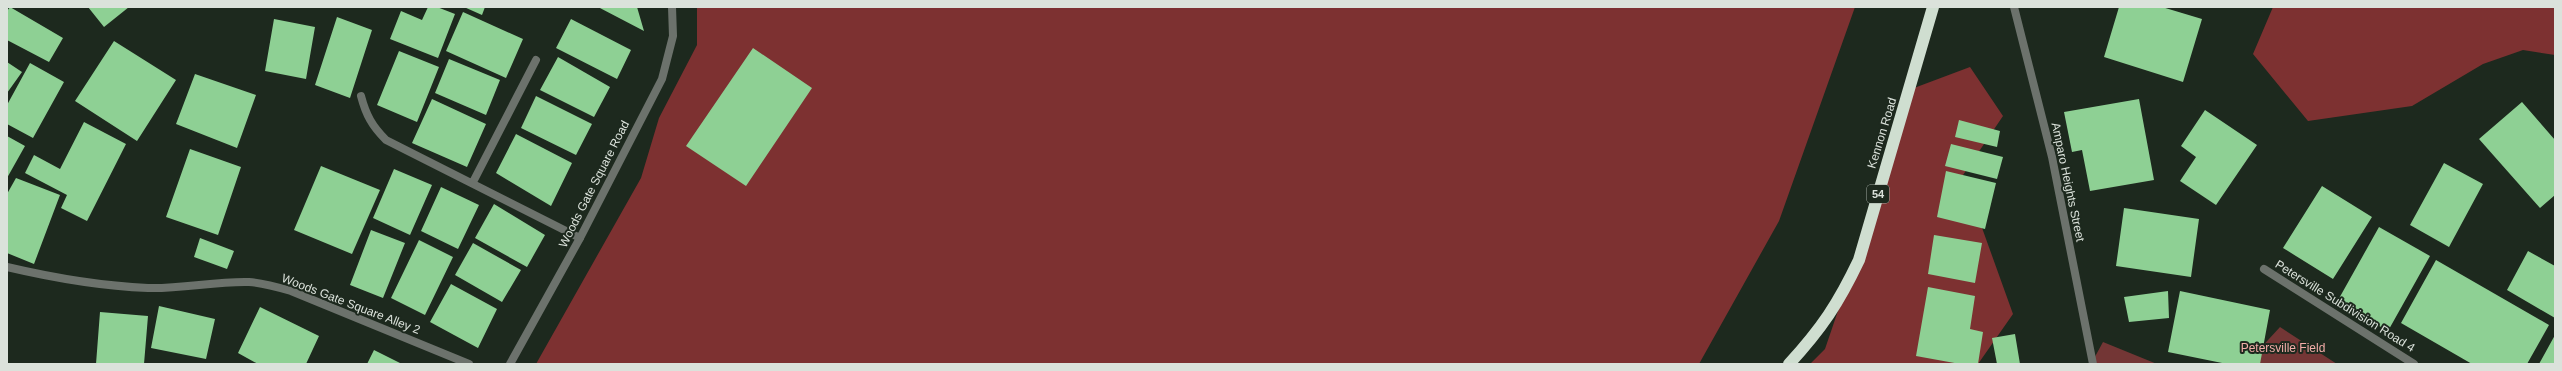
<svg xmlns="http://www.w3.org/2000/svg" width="2562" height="371" font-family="Arial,sans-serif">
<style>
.green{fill:#733635}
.forest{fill:#7d3131}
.building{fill:#8ed094}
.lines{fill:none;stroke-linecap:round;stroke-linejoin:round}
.lane{stroke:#6c726c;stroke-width:8}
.street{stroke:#6c726c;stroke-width:8}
.highway{stroke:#cfded0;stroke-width:12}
.labels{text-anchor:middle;stroke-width:4;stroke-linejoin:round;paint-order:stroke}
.shield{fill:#1d291e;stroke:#a2aaa2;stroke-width:1}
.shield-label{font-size:11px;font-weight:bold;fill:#dbe2db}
.street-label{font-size:12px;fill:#dbe2db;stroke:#1d291e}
.park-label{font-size:12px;fill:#f2aca8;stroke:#1d291e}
</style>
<rect width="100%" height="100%" fill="#1d291e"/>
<path class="green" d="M2280 327 2337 364H2246Z
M2103 342 2157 364H2091Z"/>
<path class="forest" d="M697 7H1855L1779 221 1699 364H536L641 178 659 118 697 45Z
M2273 7H2555V55L2523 50 2483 64 2412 106 2308 121 2253 54Z
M1970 67 2003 116 1963 175 2013 314 1978 364H1810L1825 349 1914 88Z"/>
<path class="building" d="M10 7 63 38 49 62 7 40V11Z
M88 7H129L104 27Z
M428 7H437L455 14 438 58 390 39 401 11 422 20Z
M464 7H485L482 15Z
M598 7H637L644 31Z
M2119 7H2162L2202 19 2183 82 2104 57Z
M463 12 523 39 506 78 446 51Z
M337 17 372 30 350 98 315 85Z
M274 19 315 27 306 79 265 71Z
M571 19 631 50 617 79 556 48Z
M114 41 176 80 137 141 75 101Z
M753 48 812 88 746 186 686 146Z
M399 51 439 67 417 122 377 105Z
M558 57 610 87 594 117 540 90Z
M449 59 500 80 486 115 435 93Z
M7 62 22 72 7 93Z
M30 63 64 82 33 138 7 124V105Z
M195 74 256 95 237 148 176 124Z
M536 96 592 124 576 155 521 128Z
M432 99 486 124 467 167 412 143Z
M2139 99 2154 180 2090 191 2082 150 2072 152 2064 112Z
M2522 102 2555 140V195L2540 208 2479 139Z
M2205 110 2257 145 2216 205 2180 181 2196 157 2181 146Z
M1959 120 2000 131 1997 147 1955 137Z
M84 122 126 144 87 221 61 208 67 195 25 173 34 155 60 169Z
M516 134 572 163 551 206 496 173Z
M7 136 25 146 7 178Z
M1951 144 2003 157 1997 179 1945 166Z
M190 149 241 167 218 235 166 217Z
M2444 163 2483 184 2449 247 2410 225Z
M321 166 380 190 352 254 294 230Z
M394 169 432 185 410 235 373 218Z
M1946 171 1996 183 1985 229 1937 217Z
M16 178 60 195 34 264 7 253V194Z
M2322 186 2372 217 2333 279 2283 248Z
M441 187 479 205 458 249 421 231Z
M494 204 545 235 527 267 475 238Z
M2124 208 2199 219 2191 277 2116 266Z
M2379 227 2430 256 2388 331 2337 302Z
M371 230 405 243 383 298 350 285Z
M1934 235 1982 243 1975 283 1928 274Z
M200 238 234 251 227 269 194 257Z
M419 240 453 257 425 315 391 298Z
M473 243 521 270 502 302 455 275Z
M2528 251 2555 266V318L2507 290Z
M2436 260 2549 325 2527 364H2472L2401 323Z
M451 284 497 309 478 348 430 322Z
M1928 287 1975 296 1970 329 1983 332 1978 364H1960L1916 356Z
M2168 291 2169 318 2129 322 2124 297Z
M2180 291 2270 310 2260 364H2227L2168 352Z
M159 306 215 319 206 359 151 348Z
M260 307 319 336 306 364H258L238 353Z
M100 312 148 316 144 364H96Z
M2015 334 2020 364H1997L1992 338Z
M2555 335V364H2539Z
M374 350 402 364H367Z"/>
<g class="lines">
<path class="lane" d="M361 96C366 115 372 126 386 140L580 238
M473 182 536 60"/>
<path class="street" d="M2014 7 2052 157 2093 364
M7 267C54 278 100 286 148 288 182 289 216 281 249 282 263 283 277 287 291 291L469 364
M2264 269 2414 364
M510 364 580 238 662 79 673 36 672 7"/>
<path class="highway" d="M1789 364C1822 328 1838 304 1859 260L1933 7"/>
</g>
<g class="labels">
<rect class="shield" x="1867" y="185" width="22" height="18" rx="3"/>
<g class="shield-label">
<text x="1878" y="198">54</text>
</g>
<g class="street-label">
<text transform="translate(1882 133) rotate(-73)" y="4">Kennon Road</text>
<text transform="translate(2068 182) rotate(78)" y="4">Amparo Heights Street</text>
<text transform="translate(594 184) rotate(-63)" y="4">Woods Gate Square Road</text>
<text transform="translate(351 304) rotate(21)" y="4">Woods Gate Square Alley 2</text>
<text transform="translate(2345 306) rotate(32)" y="4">Petersville Subdivision Road 4</text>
</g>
<g class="park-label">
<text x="2283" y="352">Petersville Field</text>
</g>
</g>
<rect width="2562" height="371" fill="none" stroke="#dbe2db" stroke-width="16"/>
</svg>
